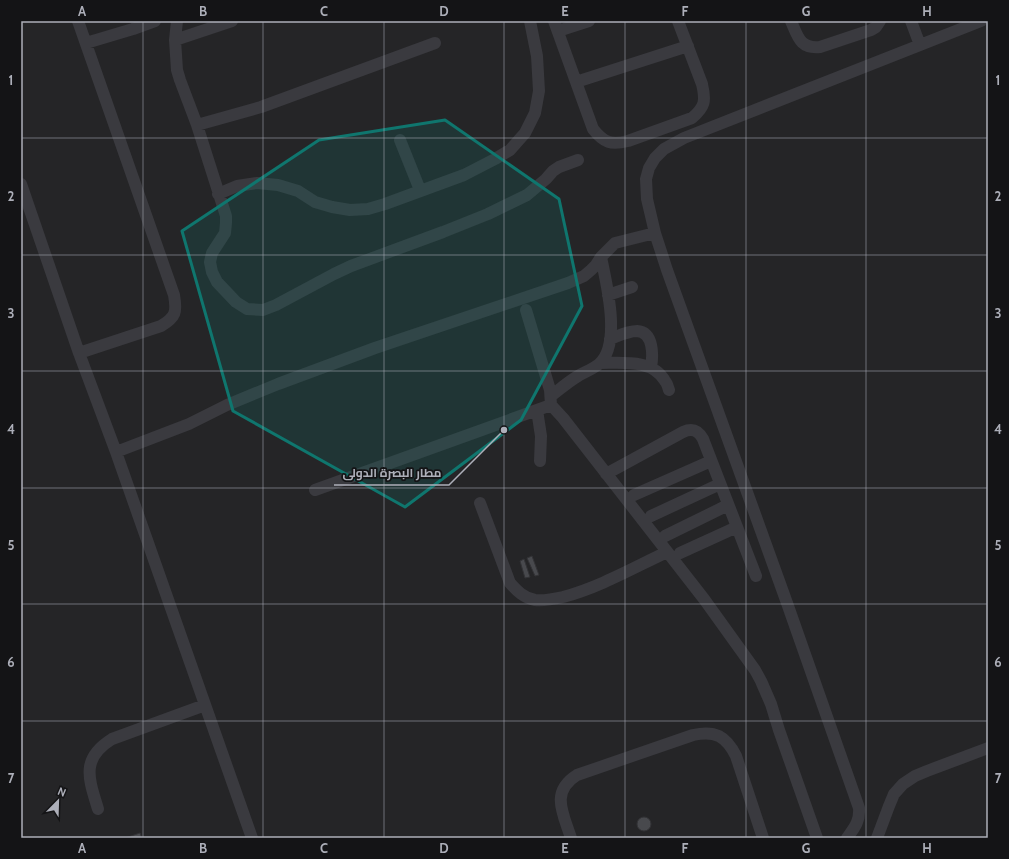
<svg xmlns="http://www.w3.org/2000/svg" width="1009" height="859" font-family="Cabin,Cairo,sans-serif">
<style>
.built{fill:#252527}
.building{fill:#48494d;stroke:#333336}
.lines{fill:none;stroke-linecap:round;stroke-linejoin:round}
.minor{stroke:#3a3a3f;stroke-width:12}
.marked{fill:#0f766e;fill-opacity:0.2;stroke:#0f766e;stroke-width:3;stroke-linejoin:round}
.grid{fill:none;stroke:#adafb9;stroke-width:1;stroke-opacity:0.55}
.leader{fill:none;stroke:#adafb9;stroke-width:1.5}
.callout-dot{fill:#adafb9;stroke:#141416;stroke-width:1.5}
.callout-label{font-size:12px;text-anchor:middle;font-weight:bold;fill:#adafb9;stroke:#141416;stroke-width:3.5;stroke-linejoin:round;paint-order:stroke}
.neatline{fill:none;stroke:#adafb9;stroke-width:1.5}
.grid-label{font-size:13px;text-anchor:middle;font-weight:bold;fill:#adafb9}
</style>
<rect width="100%" height="100%" fill="#19191b"/>
<path class="built" d="M21 21H988V838H21Z"/>
<path class="building" d="M532 556 539 575 535 576 527 558Z
M524 559 530 577 525 578 520 561Z
M637 824a7 7 0 1 1 14 0a7 7 0 1 1-14 0Z
M140 833 142 838H125Z"/>
<g class="lines">
<path class="minor" d="M78 21 174 295C177 312 176 317 161 326L79 353
M177 21 175 40 177 70 180 80 197 125 226 216V223L225 233 212 253 210 262 212 272 217 282 236 302 247 309 263 310 276 305 334 274 351 266 443 232 488 214 527 195 546 179 553 171 559 167 578 160
M554 21 593 129C604 143 611 145 628 141L692 118C705 107 706 101 702 84L678 21
M791 21C798 37 800 49 820 47L871 30 876 27 880 21
M911 21 920 45
M558 31 589 21
M175 40 232 21
M86 43 133 29 155 21
M576 82 688 46
M197 125 261 107 435 43
M400 140 420 190
M21 184 79 353 116 452 252 838
M218 194 237 186 257 183 278 185 298 191 315 202 332 207 350 210 368 209 385 204 464 175 495 159 510 150 525 133 535 113 539 91 537 56 530 21
M608 295 632 287
M526 310 550 390 551 405 563 418 704 599 755 670 761 681 771 704 779 730 817 838
M610 339C618 336 628 331 637 331 654 332 653 356 651 367
M601 363C622 363 653 359 665 381 667 383 668 387 669 390
M551 396C560 389 568 382 578 376 585 372 593 369 599 364 622 344 606 282 601 257
M537 410 541 436 540 461
M116 452 189 424 227 405 278 384 375 348 568 283 584 276 591 270 596 265 601 257 615 243 655 233
M606 474 683 432C692 428 698 430 703 439L756 576
M315 490 551 405
M634 495 711 461
M480 503 510 583C517 591 524 598 535 600 544 601 554 599 563 597 600 587 633 568 667 552
M651 516 720 484
M665 536 728 505
M680 553 737 527
M98 809C89 779 80 759 112 739L205 705
M571 838C563 813 550 792 577 775L693 735C715 730 726 736 736 756L763 838
M847 838C855 827 860 821 859 808L787 603 667 270 655 233 647 199 646 179 649 168 655 158 664 149 684 138 981 21
M877 838 889 806 894 794 903 784 915 776 927 771 988 748"/>
</g>
<path class="marked" d="M445 120 559 199 582 306 521 420 405 507 233 411 182 231 319 140Z"/>
<path class="grid" d="M143 21V838M263 21V838M384 21V838M504 21V838M625 21V838M746 21V838M866 21V838M21 138H988M21 255H988M21 371H988M21 488H988M21 604H988M21 721H988"/>
<path class="leader" d="M504 430L449 485H334"/>
<circle class="callout-dot" cx="504" cy="430" r="4"/>
<g class="callout-label">
<text x="392" y="477">مطار البصرة الدولى</text>
</g>
<rect width="1009" height="859" fill="none" stroke="#141416" stroke-width="44"/>
<g transform="translate(58 801) rotate(23)" stroke="#141416" stroke-width="3" paint-order="stroke">
<path d="M0-3L7 15L0 10L-7 15Z" fill="#adafb9"/>
<text y="-6" font-size="11" font-weight="bold" text-anchor="middle" fill="#adafb9">N</text>
</g>
<rect x="22" y="22" width="965" height="815" class="neatline"/>
<g class="grid-label">
<text x="82" y="16">A</text>
<text x="203" y="16">B</text>
<text x="324" y="16">C</text>
<text x="444" y="16">D</text>
<text x="565" y="16">E</text>
<text x="685" y="16">F</text>
<text x="806" y="16">G</text>
<text x="927" y="16">H</text>
<text x="11" y="85">1</text>
<text x="998" y="85">1</text>
<text x="11" y="201">2</text>
<text x="998" y="201">2</text>
<text x="11" y="318">3</text>
<text x="998" y="318">3</text>
<text x="11" y="434">4</text>
<text x="998" y="434">4</text>
<text x="11" y="550">5</text>
<text x="998" y="550">5</text>
<text x="11" y="667">6</text>
<text x="998" y="667">6</text>
<text x="11" y="783">7</text>
<text x="998" y="783">7</text>
<text x="82" y="853">A</text>
<text x="203" y="853">B</text>
<text x="324" y="853">C</text>
<text x="444" y="853">D</text>
<text x="565" y="853">E</text>
<text x="685" y="853">F</text>
<text x="806" y="853">G</text>
<text x="927" y="853">H</text>
</g>
</svg>
